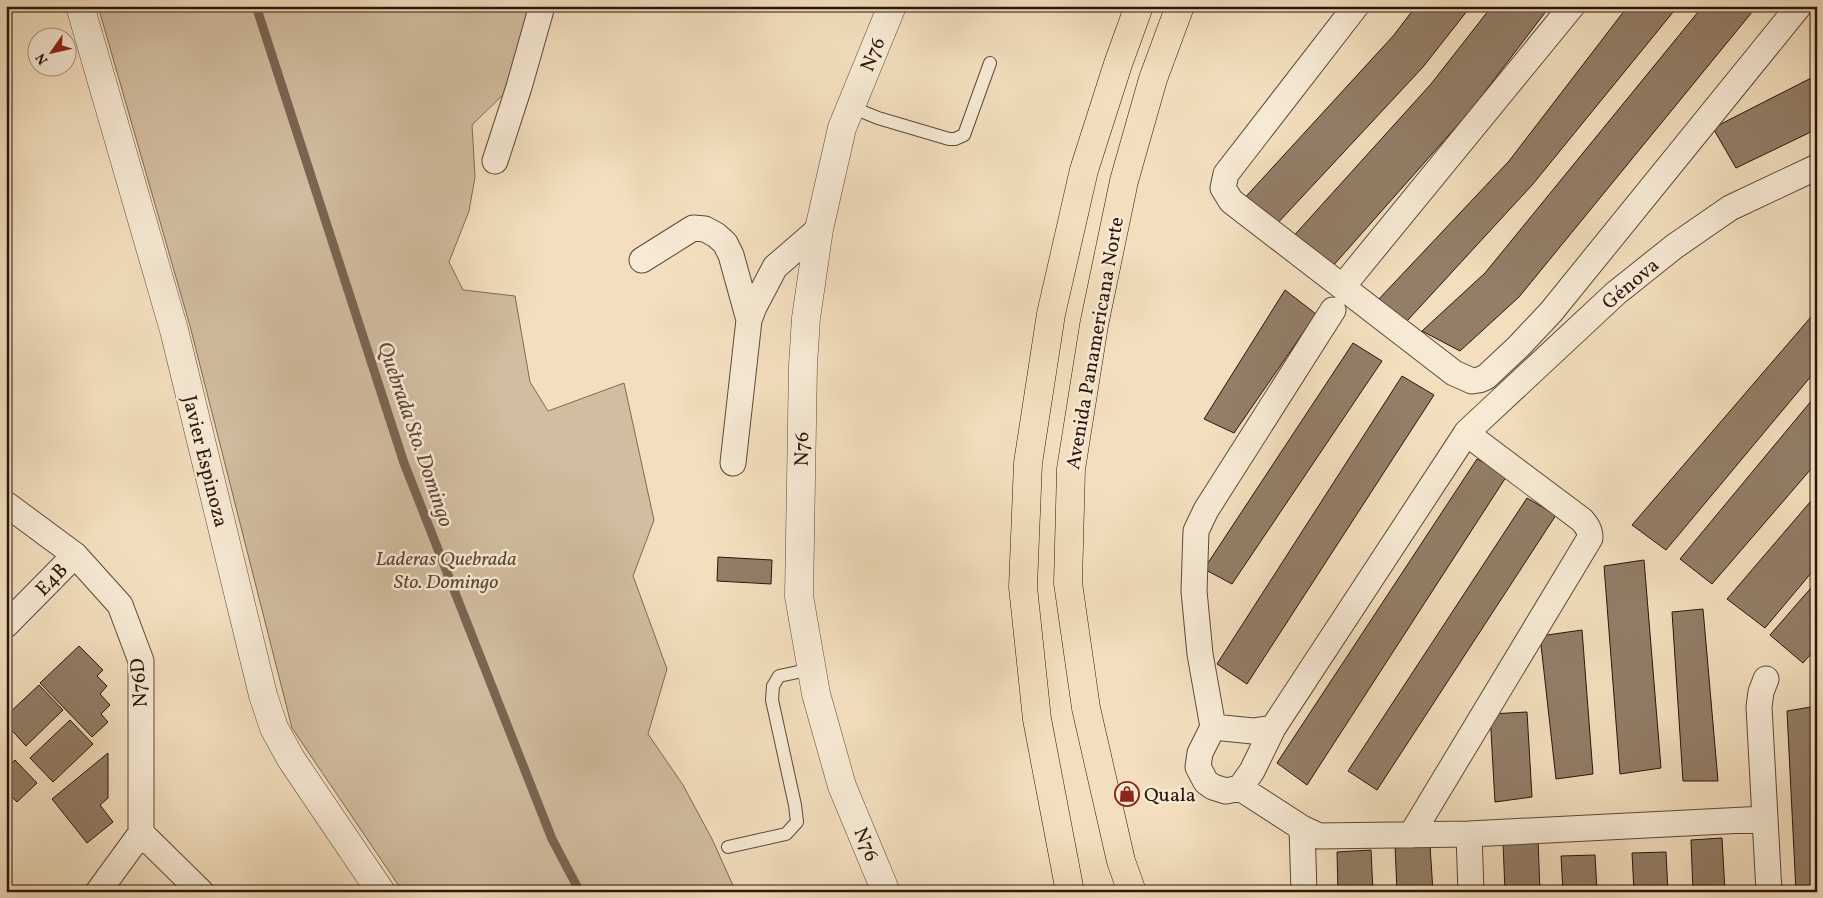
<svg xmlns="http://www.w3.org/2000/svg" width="1823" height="898" font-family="Vollkorn,serif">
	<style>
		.green { fill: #d1bda0; stroke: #7e6956 }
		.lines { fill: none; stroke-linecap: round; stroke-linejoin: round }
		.stream { stroke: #7a6552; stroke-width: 9 }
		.building { fill: #937e68; stroke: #2b150b }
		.service-casing { stroke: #5d4838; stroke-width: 14 }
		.minor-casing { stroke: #5d4838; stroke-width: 27 }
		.tertiary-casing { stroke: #5d4838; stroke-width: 29 }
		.primary-casing { stroke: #2b150b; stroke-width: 29 }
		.service { stroke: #f7ead5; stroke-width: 12 }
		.minor { stroke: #f7ead5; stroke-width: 25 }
		.tertiary { stroke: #f7ead5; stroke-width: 28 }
		.primary { stroke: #f3dfbe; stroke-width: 28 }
		.labels { text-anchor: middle; stroke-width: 5; stroke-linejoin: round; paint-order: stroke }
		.street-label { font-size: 20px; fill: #2b150b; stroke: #f7ead5 }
		.park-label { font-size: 20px; font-style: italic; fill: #5d4738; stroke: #f7ead5 }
		.poi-label { font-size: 20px; fill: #2b150b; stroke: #f7ead5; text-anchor: start }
		.water-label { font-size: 21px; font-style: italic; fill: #604a3a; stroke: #f7ead5 }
	</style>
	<rect width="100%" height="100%" fill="#f3dfbe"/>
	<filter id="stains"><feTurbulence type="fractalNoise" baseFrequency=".004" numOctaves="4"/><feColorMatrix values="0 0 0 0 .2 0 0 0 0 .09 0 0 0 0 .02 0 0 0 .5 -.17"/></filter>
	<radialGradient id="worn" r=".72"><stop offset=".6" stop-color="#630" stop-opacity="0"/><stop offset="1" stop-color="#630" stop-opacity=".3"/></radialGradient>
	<path class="green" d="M98 6H535L511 87 472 125 475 177 469 211 449 262 463 290 515 296 530 382 548 411 624 383 654 520 633 576 667 669 648 734 683 785 712 839 736 892H403L292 728 190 326Z"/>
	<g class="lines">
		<path class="stream" d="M256 6 404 463 552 839 580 892"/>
	</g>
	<path class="building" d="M1416 6H1471L1423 67 1275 226 1241 202 1394 35Z
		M1492 6H1550L1471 110 1332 267 1290 240 1431 84Z
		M1628 6H1678L1533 184 1407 321 1378 300 1509 161Z
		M1703 6H1757L1519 297 1460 351 1422 331 1485 273Z
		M1817 75V129L1736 168 1713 128Z
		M1285 290 1316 314 1234 433 1204 419Z
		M1817 310V369L1666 550 1632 525Z
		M1353 343 1382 361 1232 584 1204 569Z
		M1402 376 1434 395 1247 684 1217 664Z
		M1817 394V462L1712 584 1680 559Z
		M1477 459 1508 474 1307 785 1277 763Z
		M1817 494V566L1765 628 1727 599Z
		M1527 498 1556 515 1377 790 1348 771Z
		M718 557 772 560 771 584 717 581Z
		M1644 560 1661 768 1620 774 1604 566Z
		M1817 581V647L1803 663 1770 635Z
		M1703 609 1718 781H1683L1672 612Z
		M1582 630 1593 774 1556 779 1540 636Z
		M79 646 103 670 97 676 107 686 100 694 110 705 101 714 108 722 92 737 40 683Z
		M39 685 63 710 26 746 6 724V716Z
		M1817 706V892H1796L1787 711Z
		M1527 712 1532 797 1495 802 1490 714Z
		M70 720 93 744 53 782 30 758Z
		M108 753V798L100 805 113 822 87 843 52 799Z
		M15 760 37 783 17 802 6 791V769Z
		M1722 838 1725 892H1693L1691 840Z
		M1538 839 1540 892H1505L1503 842Z
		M1395 845H1430L1433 892H1397Z
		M1371 850 1373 892H1338L1337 852Z
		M1666 852 1668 892H1634L1632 853Z
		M1595 855 1597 892H1563L1561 856Z"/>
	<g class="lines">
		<defs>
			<path id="service" d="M851 107 878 118 949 139H955L964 135 990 63
				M728 847 786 834 797 822 795 805 772 700 773 686 779 676 812 669"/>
			<path id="minor" d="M1356 6 1226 174 1223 188 1231 201 1454 373 1472 381 1479 380 1486 377 1519 346 1551 312 1799 6
				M495 161 519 87 542 6
				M642 260 693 228 705 229 716 235 725 243 731 255 749 320
				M1343 286 1572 6
				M1333 310 1206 510 1196 531 1194 591 1200 654 1213 727 1200 753 1198 767 1206 782 1213 787 1226 791 1240 788 1302 828 1319 836 1469 834 1765 819
				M733 463 749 320 754 307 775 267 819 229
				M6 504 75 555 120 605 141 661V833L201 892
				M6 625 75 555
				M1766 679 1761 692 1759 707 1769 892
				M1213 727 1253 731 1273 728
				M1240 788 1252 771 1273 728 1467 432 1616 293 1675 246 1730 208 1817 167
				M1302 828 1304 892
				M1469 834 1471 892
				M1411 835 1590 538C1590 530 1587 526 1582 520L1466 433
				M98 892 141 833"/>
			<path id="tertiary" d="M80 6 174 330 263 695 274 728 291 759 381 892
				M886 892 842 786 816 694 799 596 803 365 806 318 819 229 842 128 892 6"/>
			<path id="primary" d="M1070 892 1037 719 1023 587 1028 463 1051 314 1084 170 1118 64 1139 6
				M1132 892 1121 861 1086 708 1068 583 1071 469 1094 325 1124 181 1153 79 1180 6"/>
		</defs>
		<use href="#service" class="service-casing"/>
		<use href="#minor" class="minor-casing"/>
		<use href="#tertiary" class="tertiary-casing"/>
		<use href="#primary" class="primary-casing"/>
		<use href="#service" class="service"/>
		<use href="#minor" class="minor"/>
		<use href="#tertiary" class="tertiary"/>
		<use href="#primary" class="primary"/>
	</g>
	<defs>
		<symbol id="shop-ring" viewBox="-11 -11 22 22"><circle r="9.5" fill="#f7ead5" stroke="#8f2418" stroke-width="1.5"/><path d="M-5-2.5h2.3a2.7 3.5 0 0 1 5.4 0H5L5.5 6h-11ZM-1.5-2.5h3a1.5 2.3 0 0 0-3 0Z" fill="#8f2418"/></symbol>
	</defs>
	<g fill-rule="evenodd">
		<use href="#shop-ring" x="1113" y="780" width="28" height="28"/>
	</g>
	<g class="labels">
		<g class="street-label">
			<text transform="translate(872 54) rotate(-68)" y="7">N76</text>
			<text transform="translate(1630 283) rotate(-40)" y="7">Génova</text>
			<text transform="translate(1094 343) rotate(-80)" y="7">Avenida Panamericana Norte</text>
			<text transform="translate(801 449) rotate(-89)" y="7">N76</text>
			<text transform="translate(206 461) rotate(76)" y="7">Javier Espinoza</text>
			<text transform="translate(51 579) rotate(-46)" y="7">E4B</text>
			<text transform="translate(138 683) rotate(-94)" y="7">N76D</text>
			<text transform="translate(867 844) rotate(67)" y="7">N76</text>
		</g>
		<g class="park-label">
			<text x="446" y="565">Laderas Quebrada<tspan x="446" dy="23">Sto. Domingo</tspan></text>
		</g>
		<g class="poi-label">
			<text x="1144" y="801">Quala</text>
		</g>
		<g class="water-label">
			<text transform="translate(416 434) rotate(71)" y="7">Quebrada Sto. Domingo</text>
		</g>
	</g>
	<rect width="1823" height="898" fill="none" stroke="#f3dfbe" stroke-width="25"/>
	<rect x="8" y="8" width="1808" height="883" fill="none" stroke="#2b150b" stroke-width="2.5"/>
	<rect x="12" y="12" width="1798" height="873" fill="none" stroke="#2b150b"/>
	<g transform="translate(52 52) rotate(236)"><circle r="24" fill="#f7ead5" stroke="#a59584"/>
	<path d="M0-4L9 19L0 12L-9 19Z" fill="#8f2418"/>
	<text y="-8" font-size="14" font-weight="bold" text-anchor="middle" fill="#2b150b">N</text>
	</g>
	<rect width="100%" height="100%" filter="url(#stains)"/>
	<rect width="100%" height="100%" fill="url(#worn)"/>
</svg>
